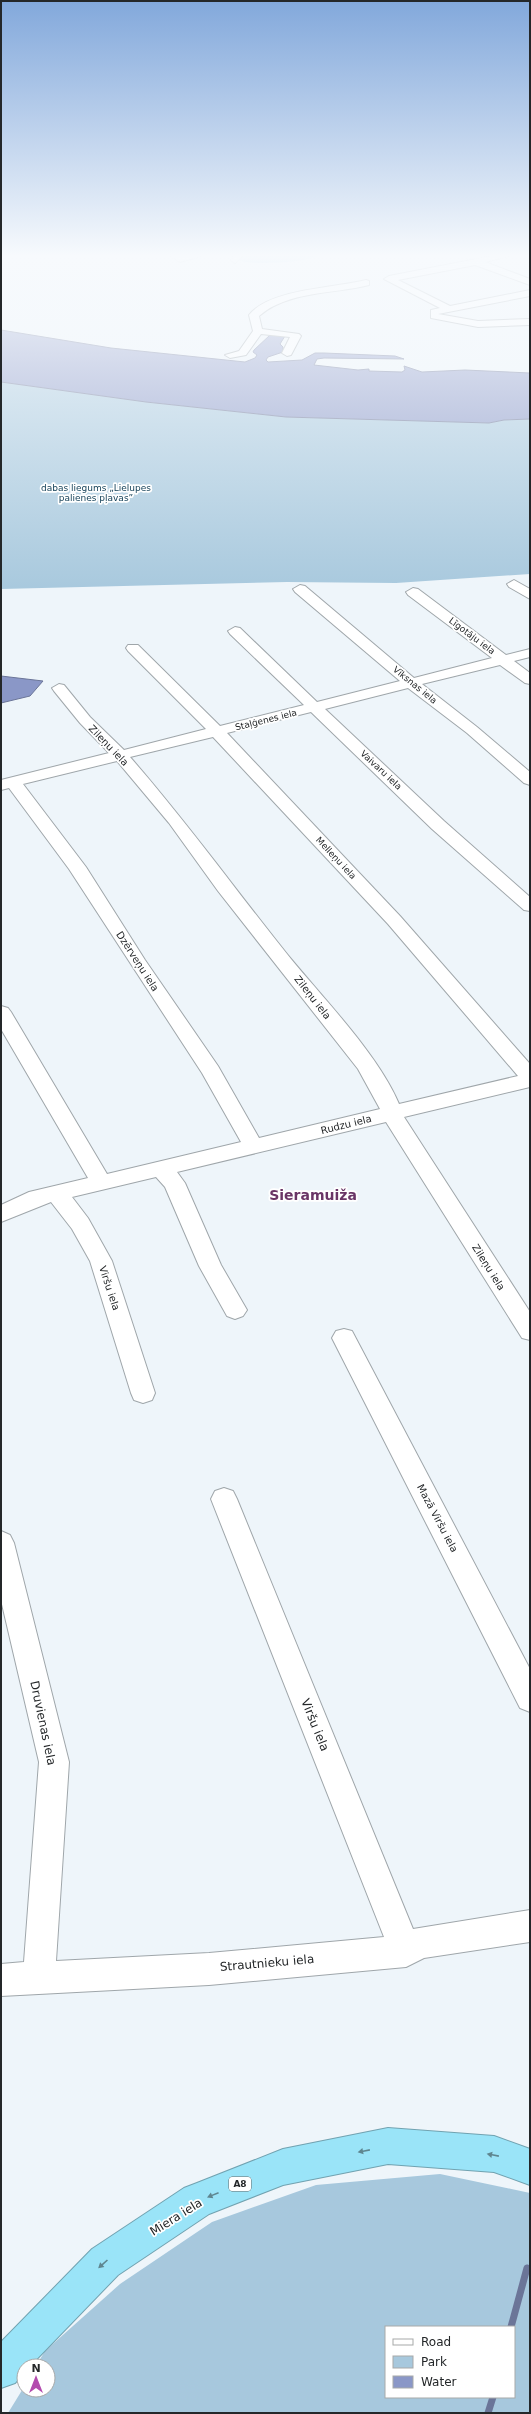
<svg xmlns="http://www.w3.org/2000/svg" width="531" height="2414" font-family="'DejaVu Sans',sans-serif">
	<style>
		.green { fill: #a7c8dd; fill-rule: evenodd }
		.forest { fill: #90c6e7 }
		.water { fill: #8a97c7; stroke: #6b7598 }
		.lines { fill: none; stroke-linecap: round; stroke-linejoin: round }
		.stream { stroke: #6b7598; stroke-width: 7 }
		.minor-casing { stroke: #9fa6aa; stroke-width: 2 }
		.highway-casing { stroke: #71a2b0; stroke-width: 2 }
		.minor { fill: #fff; fill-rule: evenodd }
		.highway { fill: #9ae4f8; fill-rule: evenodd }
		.oneway { fill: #5f8690 }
		.labels { text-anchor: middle; stroke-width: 3.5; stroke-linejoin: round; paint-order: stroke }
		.far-park-label { font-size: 9px; fill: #164259; stroke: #fff }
		.far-street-label { font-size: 9px; fill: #242729; stroke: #fff }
		.shield { fill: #fff; stroke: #666869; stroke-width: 1 }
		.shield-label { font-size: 9px; font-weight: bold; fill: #242729 }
		.street-label { font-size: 10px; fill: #242729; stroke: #fff }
		.near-street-label { font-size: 12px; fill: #242729; stroke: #fff }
		.district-label { font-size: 14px; font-weight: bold; fill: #693566; stroke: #fff }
	</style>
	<rect width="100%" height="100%" fill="#eef5fa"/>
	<path class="green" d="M1 382 146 402 286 417 489 423 504 420 530 419V574L396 583 287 582 1 589Z
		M440 2174 530 2193V2413H8L24 2387V2390H48V2366H36L45 2351 120 2284 212 2222 316 2185ZM386 2327H514V2397H386Z"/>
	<path class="forest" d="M242 256H317C309 262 248 266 239 260Z"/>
	<path class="water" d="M1 330 111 348 245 362 255 358 257 355 253 352 254 350 270 335 285 336 280 344 283 347V352L268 357 266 360 268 362 302 360 315 353H324L395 356 404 359 324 358 317 359 314 365 358 370 369 369V371L402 372 405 370 404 366 422 372 465 370 530 373V419L504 420 489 423 286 417 146 402 1 382Z
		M1 676 43 681 30 696 1 703Z"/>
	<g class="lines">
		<path class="stream" d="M511 2327 527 2268
			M488 2413 493 2397"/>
		<defs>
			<path id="minor" d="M171 256H201L180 262Z
				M234 256H242L235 263 231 260Z
				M492 256H509L485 262 530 279V285L475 265 398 280 450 306 530 290V296L438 314 478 321 530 319V325L478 327 431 318V310L440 308 384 279 389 276Z
				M366 280 369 281V285C334 294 287 291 259 316L262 329 299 334 301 336 291 355 287 356 282 353 290 337 261 334 246 355 230 358 225 355 239 351 253 331 249 315C269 289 335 288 366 280Z
				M514 580 530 589V599L509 587 507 584Z
				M300 585 305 586 414 678 492 658 408 595 406 592 413 588 418 589 506 655 530 649V657L514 661 530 673V684L525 683 500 665 422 684 477 727 530 772V785L524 783 467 733 408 688 325 709 444 821 530 897V911L524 910 432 829 311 712 227 733 400 916 530 1064V1087L404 1117 530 1312V1340L522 1338 386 1122 177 1172 185 1183 221 1265 247 1310 243 1316 235 1319 227 1316 199 1266 165 1187 156 1177 72 1197 88 1218 112 1261 155 1393 152 1400 143 1403 134 1400 131 1393 90 1261 72 1229 51 1202 1 1222V1205L29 1192 88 1178 1 1029V1006L8 1008 11 1012 107 1174 241 1142 202 1073 69 869 9 788 1 790V780L109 753 80 723 54 691 52 688 59 684 64 685 90 717 124 750 206 729 128 651 126 648 128 645H138L220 726 304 705 230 634 228 631 235 627 240 628 317 702 400 681 295 592 293 589ZM213 737 388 924 518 1076 399 1104C379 1056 325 1000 291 959 237 892 187 822 130 757ZM117 761 169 823 218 891 358 1069 380 1109 259 1138 218 1066 145 960 86 867 23 784Z
				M344 1329 352 1331 530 1669V1712L520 1708 332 1338 336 1331Z
				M224 1488 233 1491 237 1499 413 1929 530 1910V1942L424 1958 406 1967 209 1985 1 1996V1964L24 1962 39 1762 1 1600V1531L10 1535 14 1543 69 1762 56 1961 209 1953 384 1937 211 1499 215 1491Z"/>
			<path id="highway" d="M388 2128 494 2136 530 2149V2185L494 2172 388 2164 283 2185 209 2214 118 2275 30 2366H24V2373L15 2383 1 2388V2342L92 2249 184 2188 197 2183 283 2149Z"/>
		</defs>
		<use href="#minor" class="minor-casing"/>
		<use href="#highway" class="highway-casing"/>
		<use href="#minor" class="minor"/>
		<use href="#highway" class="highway"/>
	</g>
	<defs><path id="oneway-solid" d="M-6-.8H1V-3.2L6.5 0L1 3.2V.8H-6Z"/></defs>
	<g class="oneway">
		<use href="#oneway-solid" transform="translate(364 2151) rotate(169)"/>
		<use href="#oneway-solid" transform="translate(493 2155) rotate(-169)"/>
		<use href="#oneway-solid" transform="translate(213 2195) rotate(158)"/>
		<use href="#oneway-solid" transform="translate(103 2264) rotate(138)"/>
	</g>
	<linearGradient id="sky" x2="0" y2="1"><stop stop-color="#82a8db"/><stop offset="0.43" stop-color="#f7fafd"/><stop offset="1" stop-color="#f7fafd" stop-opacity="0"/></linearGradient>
	<rect width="531" height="594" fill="url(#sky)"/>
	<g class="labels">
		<g class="far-park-label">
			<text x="96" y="491">dabas liegums „Lielupes<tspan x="96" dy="10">palienes pļavas”</tspan></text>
		</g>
		<g class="far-street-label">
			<text transform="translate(472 636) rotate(37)" y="3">Līgotāju iela</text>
			<text transform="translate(415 685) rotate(39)" y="3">Vīksnas iela</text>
			<text transform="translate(266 720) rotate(-14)" y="3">Staļģenes iela</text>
			<text transform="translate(381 770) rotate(43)" y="3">Vaivaru iela</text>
			<text transform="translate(336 858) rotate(47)" y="3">Melleņu iela</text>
		</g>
		<rect class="shield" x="229" y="2177" width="22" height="14" rx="3"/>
		<g class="shield-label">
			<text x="240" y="2187">A8</text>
		</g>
		<g class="street-label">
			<text transform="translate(109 745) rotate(46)" y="4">Zileņu iela</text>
			<text transform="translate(138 961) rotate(57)" y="4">Dzērveņu iela</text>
			<text transform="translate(313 997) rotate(52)" y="4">Zileņu iela</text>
			<text transform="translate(346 1124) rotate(-14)" y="4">Rudzu iela</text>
			<text transform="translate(489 1267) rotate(58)" y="4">Zileņu iela</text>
			<text transform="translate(110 1288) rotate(72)" y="4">Viršu iela</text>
			<text transform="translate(438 1518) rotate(62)" y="4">Mazā Viršu iela</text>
		</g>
		<g class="near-street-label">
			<text transform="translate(43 1723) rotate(78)" y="4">Druvienas iela</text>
			<text transform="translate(315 1725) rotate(68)" y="4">Viršu iela</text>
			<text transform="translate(267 1963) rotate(-5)" y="4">Strautnieku iela</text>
			<text transform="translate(176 2217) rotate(-32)" y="4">Miera iela</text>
		</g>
		<g class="district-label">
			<text x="313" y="1200">Sieramuiža</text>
		</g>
	</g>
	<rect width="531" height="2414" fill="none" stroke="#242729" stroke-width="4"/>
	<rect x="385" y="2326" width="130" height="72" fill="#ffffff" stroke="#a7a9a9"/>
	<rect x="393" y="2339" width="20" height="6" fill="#ffffff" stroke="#a7a9a9"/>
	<text x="421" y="2346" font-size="12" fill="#242729">Road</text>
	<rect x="393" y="2356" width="20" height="12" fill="#a7c8dd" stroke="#a7a9a9"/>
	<text x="421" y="2366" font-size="12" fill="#242729">Park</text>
	<rect x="393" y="2376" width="20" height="12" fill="#8a97c7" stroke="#a7a9a9"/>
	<text x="421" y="2386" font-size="12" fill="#242729">Water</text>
	<g transform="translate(36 2378)"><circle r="19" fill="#ffffff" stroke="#a7a9a9"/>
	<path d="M0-3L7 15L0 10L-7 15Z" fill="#b34bae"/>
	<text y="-6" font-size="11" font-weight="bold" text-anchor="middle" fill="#242729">N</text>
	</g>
</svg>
